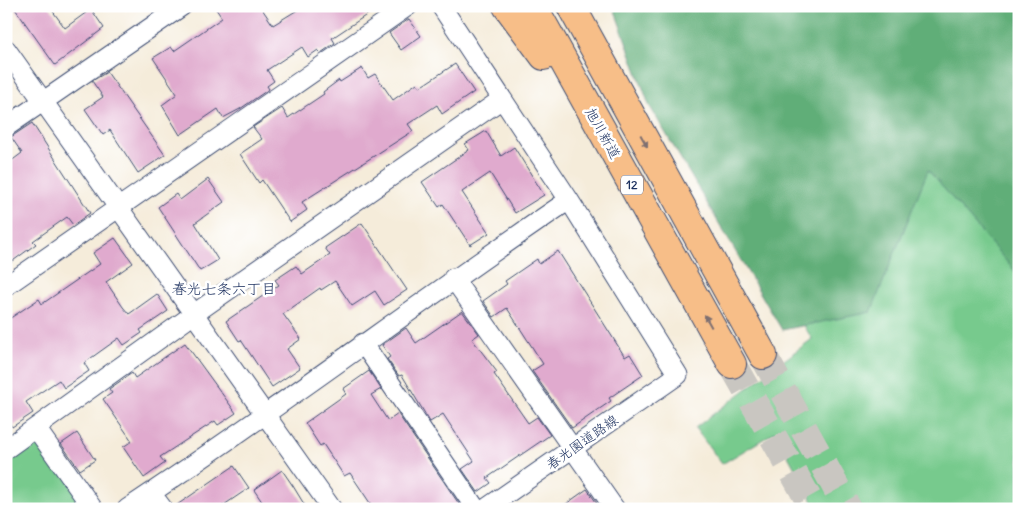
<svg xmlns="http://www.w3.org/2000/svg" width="1025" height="515" font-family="Delius,'Klee One',sans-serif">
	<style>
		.green { fill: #77ca8d; stroke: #497c76 }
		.forest { fill: #61ae78; stroke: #3e6e6b }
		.building { fill: #e0aace }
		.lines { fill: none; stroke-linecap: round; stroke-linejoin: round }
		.trunk-tunnel { stroke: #c9c6c1; stroke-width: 28; stroke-dasharray: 28 14; stroke-linecap: butt }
		.minor-casing { stroke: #3c4b71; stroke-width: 21 }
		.trunk-casing { stroke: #3c4b71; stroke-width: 30 }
		.minor { stroke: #fff; stroke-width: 19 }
		.trunk { stroke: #f7be88; stroke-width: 28 }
		.oneway { fill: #7e6f71 }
		.labels { text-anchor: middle; stroke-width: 5; stroke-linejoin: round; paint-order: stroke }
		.shield { fill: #fff; stroke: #5f6d8e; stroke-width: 1 }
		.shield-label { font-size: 12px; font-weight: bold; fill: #1b2f5e }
		.street-label { font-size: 14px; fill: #1b2f5e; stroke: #fff }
		.neighbourhood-label { font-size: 15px; fill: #1b2f5e; stroke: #fff }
	</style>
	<rect width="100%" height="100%" fill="#fff"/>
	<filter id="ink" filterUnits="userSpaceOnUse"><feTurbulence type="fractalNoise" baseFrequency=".02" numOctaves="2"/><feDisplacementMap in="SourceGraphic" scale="10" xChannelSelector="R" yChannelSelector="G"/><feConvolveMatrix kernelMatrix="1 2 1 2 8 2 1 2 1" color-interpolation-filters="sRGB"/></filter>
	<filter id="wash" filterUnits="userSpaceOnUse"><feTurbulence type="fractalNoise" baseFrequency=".0096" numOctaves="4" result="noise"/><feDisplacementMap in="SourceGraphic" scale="20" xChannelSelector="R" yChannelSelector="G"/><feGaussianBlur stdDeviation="1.12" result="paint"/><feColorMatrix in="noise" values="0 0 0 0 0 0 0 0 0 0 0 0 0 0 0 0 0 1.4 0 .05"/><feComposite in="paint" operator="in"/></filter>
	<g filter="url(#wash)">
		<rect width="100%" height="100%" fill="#f5ecda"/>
		<path class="green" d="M1019 6V509H817L775 432 722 464 695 428 812 339 659 78Z
			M36 428 93 509H6V449Z"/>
		<path class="forest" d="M613 6H1019V276L928 170 871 312 782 330 649 105Z"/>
		<g id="blocks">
			<path class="building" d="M13 6H49L65 28 91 9 104 28 55 65Z
				M214 6H260L273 25 304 6H380L332 38 335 43 321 53 318 50 308 57 302 47 267 70 274 81 267 86 269 89 240 109 223 118 218 109 180 135 162 105 177 94 153 58 171 47 174 51 222 18Z
				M409 19 421 36 401 50 389 33Z
				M455 64 474 92 442 114 437 105 408 124 413 131 302 202 307 210 290 222 262 180 259 183 240 154 262 139 253 127 282 108 288 118 324 94 323 92 339 80 340 82 362 68 368 78 375 74 393 100 417 83 420 87Z
				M107 72 165 155 138 173 110 130 103 135 85 109 103 97 92 81Z
				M32 123 90 213 73 225 67 217 33 241 36 244 6 266V165L22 153 11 137Z
				M486 131 501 156 514 147 544 195 515 213 490 173 462 192 489 233 470 245 443 204 439 207 422 182 469 150 465 144Z
				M208 179 224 202 195 223 218 260 200 271 158 207 176 194 180 200Z
				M362 223 407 290 384 305 375 291 352 306 335 281 321 290 320 288 283 314 301 339 287 349 300 368 272 387 241 340 239 341 226 321 279 285 275 280 296 266 302 274 330 255 325 248Z
				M115 238 133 263 106 282 123 307 129 314 157 294 168 311 140 330 142 333 124 345 119 338 84 363 89 371 64 388 59 380 26 402 33 413 12 427 6 418V321L39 299 42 304 100 264 93 253Z
				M558 251 625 357 630 354 643 375 609 398 611 401 572 428 532 371 543 364 507 308 494 317 483 301 507 284 505 281 537 259 539 264Z
				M462 311 479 334 472 339 497 372 494 374 528 423 537 417 550 435 487 478 491 483 478 492 462 469 474 461 443 414 430 422 402 375 399 376 387 359 390 357 382 345 406 328 416 343Z
				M185 343 236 413 218 425 215 421 160 457 165 463 144 478 123 447 132 441 103 399 112 393 109 389 132 373 135 378Z
				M369 371 381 389 371 395 388 421 398 414 459 504 453 509H374L350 473 344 476 323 444 320 446 305 423 346 394 343 389Z
				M77 433 95 460 80 470 61 444Z
				M234 466 249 488 218 509H174V507Z
				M282 470 293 486 307 509H267L254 490Z
				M587 489 601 509H559Z"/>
		</g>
	</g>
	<g filter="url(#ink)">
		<use href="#blocks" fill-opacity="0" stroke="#3c4b71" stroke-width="1"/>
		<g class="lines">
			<path class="trunk-tunnel" d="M763 355 848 509
				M732 364 814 509"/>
			<defs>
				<path id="minor" d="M441 6 569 200 678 375 485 509
					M6 49 332 509
					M6 127 182 6
					M453 278 615 509
					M6 286 408 6
					M363 343 476 509
					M36 428 93 509
					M6 449 194 314 502 99
					M151 493 163 509
					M127 509C277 410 420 301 569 200"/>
				<path id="trunk" d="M507 6 544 56
					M533 6 732 364
					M571 6 763 355"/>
			</defs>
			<use href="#minor" class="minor-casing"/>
			<use href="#trunk" class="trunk-casing"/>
			<use href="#minor" class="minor"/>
			<use href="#trunk" class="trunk"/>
		</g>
		<defs><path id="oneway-solid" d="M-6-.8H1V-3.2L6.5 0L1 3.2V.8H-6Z" transform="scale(1.25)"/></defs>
		<g class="oneway">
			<use href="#oneway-solid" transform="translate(644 141) rotate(61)"/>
			<use href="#oneway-solid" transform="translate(708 321) rotate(-119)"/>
		</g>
	</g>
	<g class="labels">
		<rect class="shield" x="621" y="175.5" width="22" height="19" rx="4"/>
		<g class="shield-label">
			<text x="632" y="189">12</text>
		</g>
		<g class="street-label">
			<text transform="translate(603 133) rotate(61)" y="5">旭川新道</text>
			<text transform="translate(582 442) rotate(-35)" y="5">春光園道路線</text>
		</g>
		<g class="neighbourhood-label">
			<text x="224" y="294">春光七条六丁目</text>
		</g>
	</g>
	<rect width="1025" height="515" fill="none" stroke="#fff" stroke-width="25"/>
</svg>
